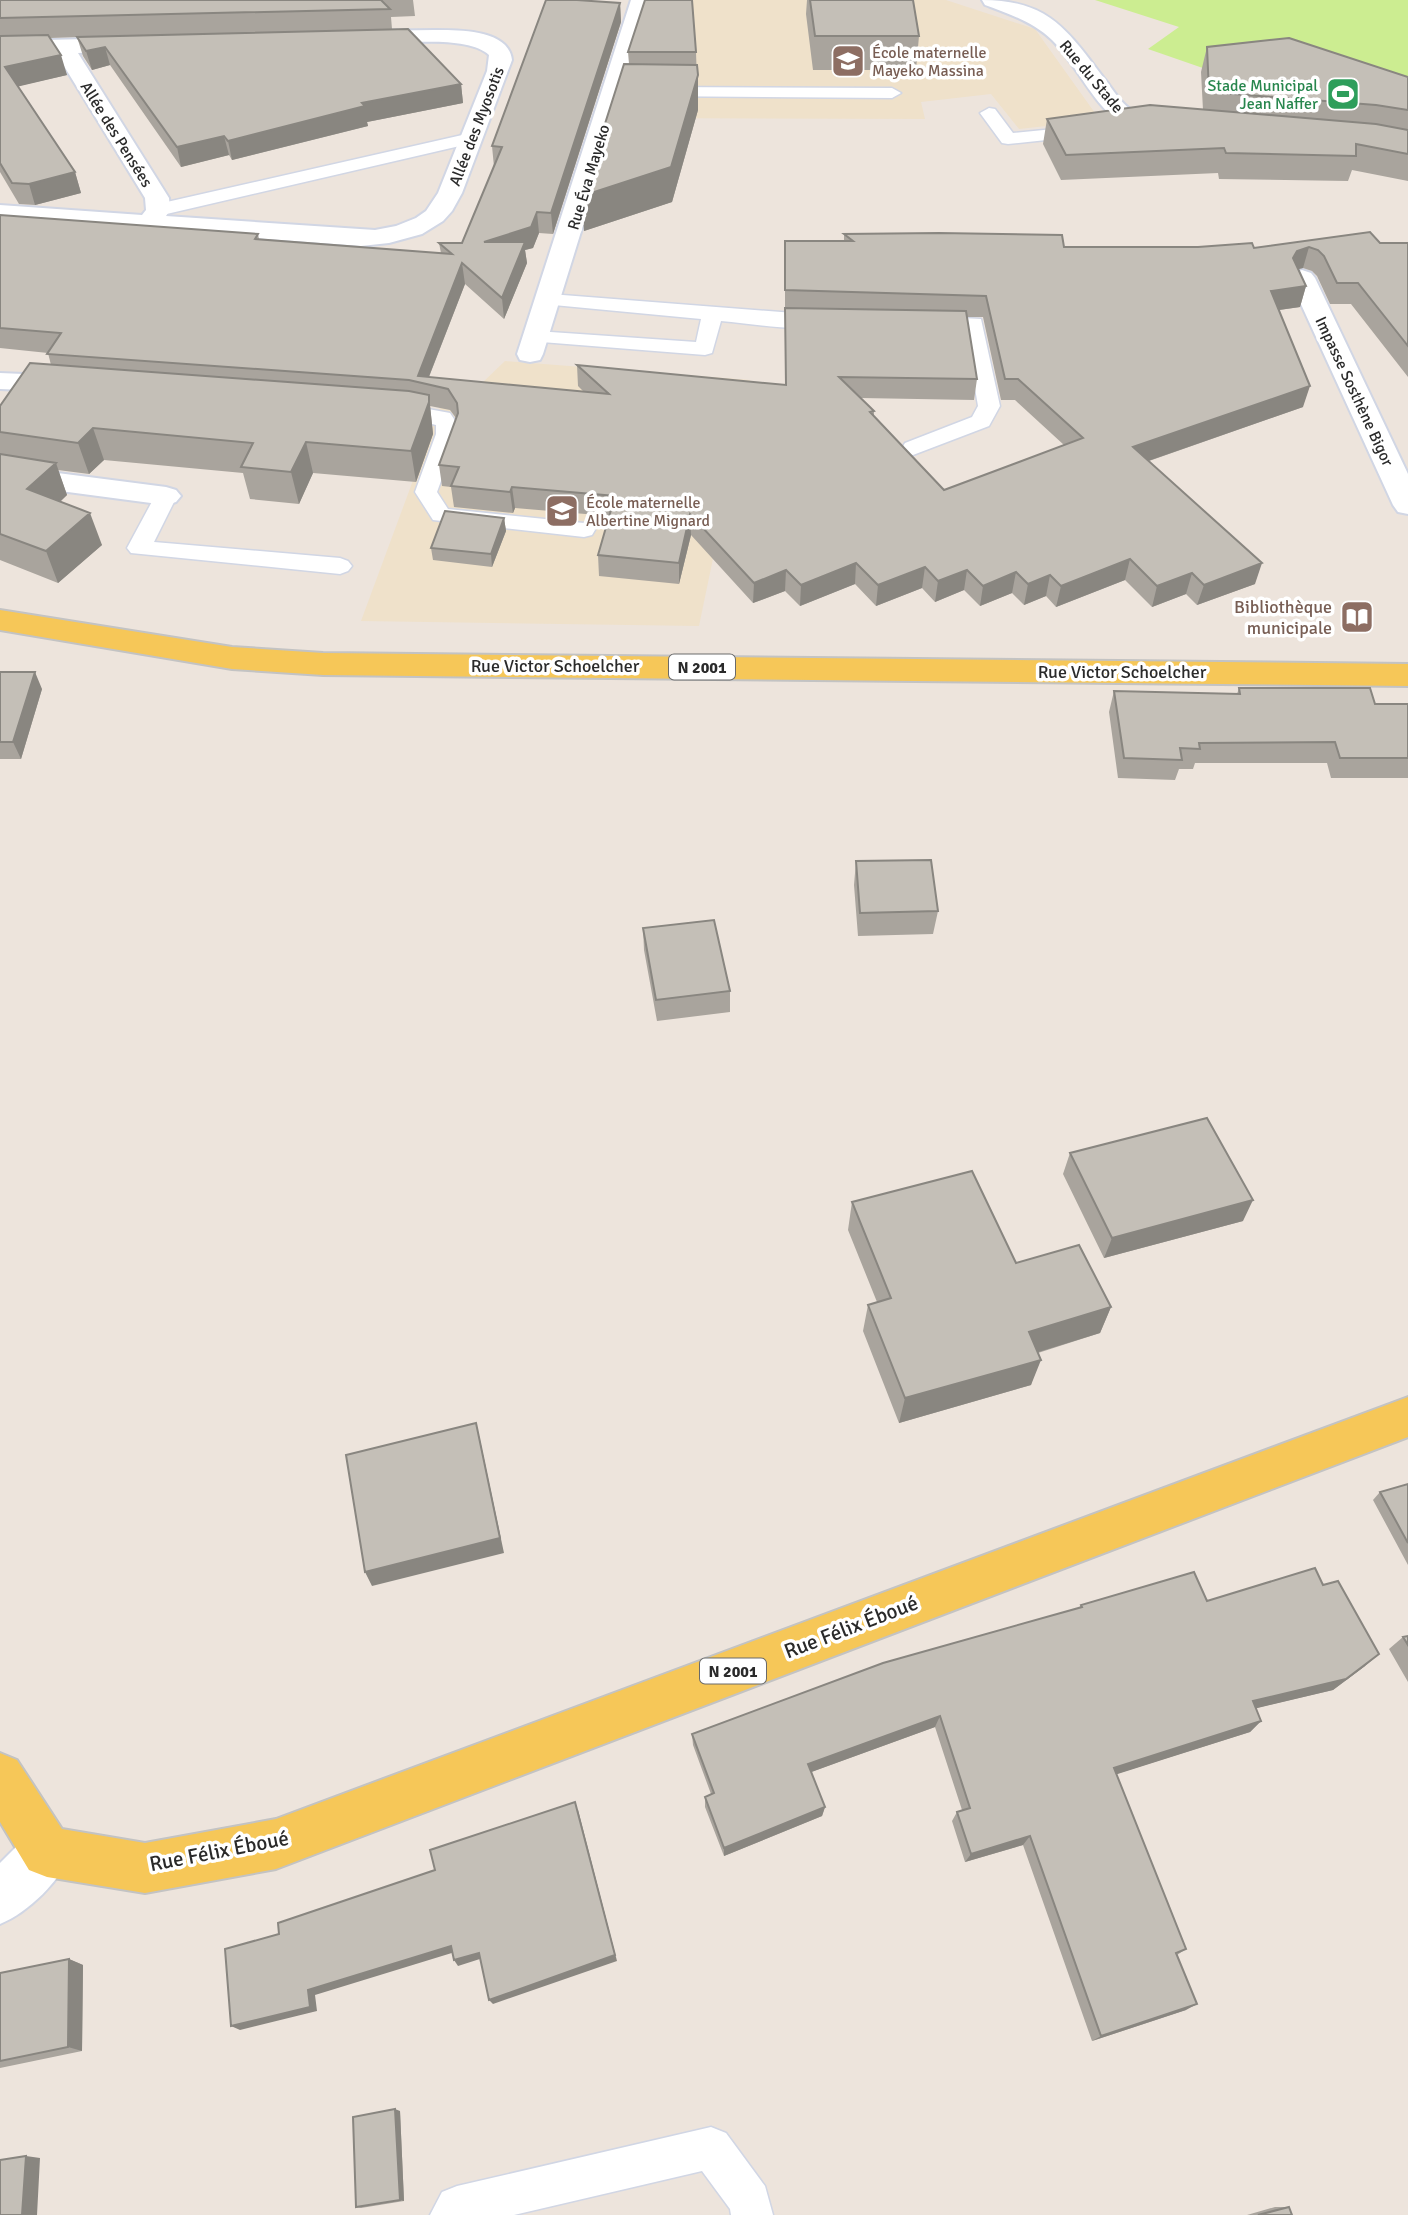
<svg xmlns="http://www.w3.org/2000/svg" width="1408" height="2215" font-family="Signika,sans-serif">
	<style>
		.education { fill: #efe1ca }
		.pitch { fill: #cced91 }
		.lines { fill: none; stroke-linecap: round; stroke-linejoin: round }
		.service-casing { stroke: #d1d6e4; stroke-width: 3 }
		.minor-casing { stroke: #d1d6e4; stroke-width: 4 }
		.primary-casing { stroke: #c3c3c3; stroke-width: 4 }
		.service { fill: #fff; fill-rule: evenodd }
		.minor { fill: #fff; fill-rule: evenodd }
		.primary { fill: #f6c758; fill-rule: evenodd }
		.wall { fill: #a9a49d; fill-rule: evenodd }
		.shaded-wall { fill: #898680 }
		.building { fill: #c4bfb7; stroke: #898680; stroke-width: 2 }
		.labels { text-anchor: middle; stroke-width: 7; stroke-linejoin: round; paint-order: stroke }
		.far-education-label { font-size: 16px; fill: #785e54; stroke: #fff; text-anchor: start }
		.far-street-label { font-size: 16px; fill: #2a2a2a; stroke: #fff }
		.far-leisure-label { font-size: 16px; fill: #27864d; stroke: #fff; text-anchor: end }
		.shield { fill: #fff; stroke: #6a6a6a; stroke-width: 2 }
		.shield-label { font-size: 16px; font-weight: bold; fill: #2a2a2a }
		.education-label { font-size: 18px; fill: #785e54; stroke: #fff; text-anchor: end }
		.street-label { font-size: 18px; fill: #2a2a2a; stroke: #fff }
		.near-street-label { font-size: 21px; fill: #2a2a2a; stroke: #fff }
	</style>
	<rect width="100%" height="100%" fill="#ede4dc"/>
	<path class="education" d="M663 0H946L1035 29 1100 120 1019 129 991 94 921 102 925 119 619 118Z
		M505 361 750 380 699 626 361 621 442 402 481 384Z"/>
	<path class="pitch" d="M1095 0H1408V139L1148 49 1179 27Z"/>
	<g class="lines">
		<defs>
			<path id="service" d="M656 87 892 88 901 93 892 98 650 96 647 92Z
				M989 108 995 109 1013 133 1084 126 1093 131 1084 136 1008 144 1002 143 980 113Z
				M471 133 477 134 480 138 477 142 158 216 148 210 158 204Z
				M550 294 833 316 836 320 833 324C799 333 756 324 721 321L712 353 705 355 529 341 526 337 529 333 536 331 696 342 701 319 543 304 540 300 543 296Z
				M928 316 981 319 1000 406 989 426 913 455 905 453 902 448 905 443 972 417 978 406 965 329 921 326 918 322 921 318Z
				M412 406 450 413 458 425V434L437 492 448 509 584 523 592 525 595 530 592 535 584 537 433 520 415 492 436 434V425L404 417 401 412 404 407Z
				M166 489 174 491 177 496 154 542 340 558 348 561 352 566 348 571 340 574 131 553 127 548 155 496 158 491Z
				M711 2127 726 2133 765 2186 773 2215H731L730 2209 702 2171 514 2215H430L442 2192 457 2186Z"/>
			<path id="minor" d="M631 0H653L543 354 540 360 530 362 520 360 517 354Z
				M982 0C1051 0 1068 32 1107 82 1115 93 1123 106 1136 113 1146 118 1162 116 1173 119L1177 124 1173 129C1105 146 1090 78 1052 40 1033 22 1009 14 985 5Z
				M434 30C457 30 509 29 512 60L462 193 452 211 443 221 422 234 389 243 361 246 0 219V205L142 215 146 210 145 198 56 53 0 55V41L131 38 139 40 142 45 139 50 78 53 169 198 170 210 166 216 375 230 396 226 416 218 426 211 438 193 487 71 489 55C467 34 394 44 363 45L355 43 352 38 355 33 363 31Z
				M1302 270 1311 273 1315 278 1408 474V514L1398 512 1393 505 1289 278 1293 273Z
				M0 373 71 376 81 378 85 384 81 390 71 392 0 389Z
				M0 462 19 468 166 487 176 490 181 496 176 502 166 505 15 485 0 481Z
				M47 1827 65 1834 72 1852C60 1881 29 1912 0 1924V1863L29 1834Z"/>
			<path id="primary" d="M0 610 232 647 323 653 1408 664V686L323 675 232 669 0 630Z
				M1408 1397V1437L276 1869 145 1893 47 1877 29 1870 0 1822V1753L17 1760 62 1829 145 1843 276 1819Z"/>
		</defs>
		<use href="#service" class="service-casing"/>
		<use href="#minor" class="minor-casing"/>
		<use href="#primary" class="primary-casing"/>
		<use href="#service" class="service"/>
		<use href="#minor" class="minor"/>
		<use href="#primary" class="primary"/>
	</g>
	<path class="wall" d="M0 0H413L415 16 391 17 392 29 461 84 463 103 367 122 368 126 232 160 229 155 181 167 110 65 92 70 83 56 77 37 50 38 67 75 18 86 75 172 81 193 35 205 19 204 0 172Z
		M807 0H913L919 36 916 70H813L806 14Z
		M620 3 621 22 553 234 539 233 533 248 525 250 527 263 504 319 465 284 429 377 584 392 578 386 577 365 785 385V241H844V234L1064 247 1254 248 1408 243V377L1351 304H1330L1317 276 1312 271 1303 268 1298 269 1306 286 1300 307 1279 310 1303 407 1149 461 1255 584 1197 605 1186 594 1152 607 1125 580 1056 607 1046 596 1024 605 1012 593 980 606 964 590 935 602 922 588 876 606 855 584 800 606 785 591 753 603 691 535 679 584 599 576 598 555 609 516 515 508 513 513 454 507 451 487 442 486 439 465 456 418 450 410 430 406 433 434 416 482 313 473 299 504 250 499 243 473 104 460 89 474 58 470 67 495 60 502 102 545 58 583 0 560V406L51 365 48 353 0 348V215L258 234 259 239 441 253 439 243H462L494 167 492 146ZM967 317H983L1001 400H1015L1064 445 944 490 874 416V411L861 398 974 400 977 379Z
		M1207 47 1408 77V181L1352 170 1348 181 1219 179 1218 173 1061 180 1043 144 1047 119 1203 110 1201 72Z
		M628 52H696L698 110 672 202 584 231 582 196 629 64Z
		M504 518 506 531 492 567 433 560 431 548Z
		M0 672 42 689 21 759H0Z
		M1239 688 1375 704H1408V778H1331L1327 763H1195L1193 769H1179L1175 780 1118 778 1109 712 1114 691 1237 694Z
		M856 861 938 911 933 934 858 936 854 885Z
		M643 928 730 991V1012L657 1021 644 950Z
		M1070 1153 1243 1221 1104 1258 1063 1174Z
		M852 1202 1016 1263 1111 1307 1100 1333 1038 1353 1031 1385 899 1423 863 1331 868 1305 877 1302 848 1230Z
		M1408 1484V1565L1373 1500 1380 1492Z
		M1323 1585 1365 1666 1333 1690 1256 1708 1261 1721 1250 1732 1116 1774 1186 1949 1177 1955 1186 2010 1092 2041 1023 1845 965 1862 952 1821 957 1812 962 1810 935 1727 811 1772 825 1807 822 1816 724 1856 705 1807V1797L711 1794 693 1745 692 1734 1079 1608 1081 1605 1207 1601Z
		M1408 1636V1682L1389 1649 1403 1637Z
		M69 1959 83 1965 82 2051 0 2068V1973Z
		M400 2111 404 2201 361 2208 356 2207Z
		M1275 2207H1289L1292 2215H1247Z"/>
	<path class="shaded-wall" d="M620 3 621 22 553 234 551 213Z
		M105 47 110 65 92 70 86 51Z
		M61 55 67 75 12 88 5 67Z
		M698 75V110L672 202 584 231 582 196Z
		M461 84 463 103 367 122 368 126 232 160 228 141 362 103Z
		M224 136 229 155 181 167 177 147Z
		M75 172 81 193 35 205 29 184Z
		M537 212 539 233 533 248 525 250 527 263 504 319 502 298 484 242Z
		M1309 247 1303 268 1291 271 1293 258 1297 251Z
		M462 263 465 284 426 384 418 376Z
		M1306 286 1300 307 1265 312 1271 291Z
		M1310 386 1303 407 1128 468 1133 447Z
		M429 395 433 434 416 482 411 451Z
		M93 428 104 460 89 474 78 443Z
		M306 442 313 473 299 504 291 472Z
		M56 463 67 495 39 521 27 489Z
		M512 487 515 508 513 513 510 492Z
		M90 513 102 545 58 583 46 551Z
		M690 514 691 535 679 584V563Z
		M504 518 506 531 492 567 491 554Z
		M1130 559 1125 580 1056 607 1061 586Z
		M856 563 855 584 800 606 801 585Z
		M1262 563 1255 584 1197 605 1204 585Z
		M925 567 922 588 876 606 878 585Z
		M786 570 785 591 753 603 754 583Z
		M967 570 964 590 935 602 938 581Z
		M1016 572 1012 593 980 606 983 586Z
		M1192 573 1186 594 1152 607 1157 586Z
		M1050 575 1046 596 1024 605 1028 584Z
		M35 672 42 689 21 759 13 742Z
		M1253 1200 1243 1221 1104 1258 1112 1238Z
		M1111 1307 1100 1333 1019 1358 1029 1332Z
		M1041 1360 1031 1385 899 1423 905 1398Z
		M476 1423 480 1440 504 1553 372 1586 365 1572Z
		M1379 1654 1365 1666 1333 1690 1241 1712 1253 1701Z
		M940 1716 935 1727 806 1774 808 1764Z
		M1261 1721 1250 1732 1105 1778 1114 1768Z
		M825 1807 822 1816 724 1856V1848Z
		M578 1810 617 1961 493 2004 489 2000Z
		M1030 1836 1023 1845 965 1862 971 1854Z
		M451 1946 455 1952 315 1995 317 2011 240 2030 231 2026 308 1990Z
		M479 1953 483 1958 458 1966 454 1960Z
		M69 1959 83 1965 82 2051 68 2047Z
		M1197 2004 1186 2010 1092 2041 1101 2036Z
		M395 2109 400 2111 404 2201 400 2200Z
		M26 2156 40 2158 37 2215H22Z"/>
	<path class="building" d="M0 0H381L390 9 0 18Z
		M546 0H577L620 3 551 213 537 212 531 227 484 242H525L502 298 462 263 418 376 609 394 577 365 786 385 785 308 966 311 977 379 839 377 874 411 870 412 944 490 1083 438 1018 379H1005L986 296 785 290V241H853L844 234 939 233 1062 235 1064 247H1198L1252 243 1254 248 1370 232 1380 243H1408V346L1358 283H1337L1324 256 1318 250 1309 247 1297 251 1293 258 1306 286 1271 291 1310 386 1133 447 1262 563 1204 585 1192 573 1157 586 1130 559 1061 586 1050 575 1028 584 1016 572 983 586 967 570 938 581 925 567 878 585 856 563 801 585 786 570 754 583 690 514 679 563 598 555 615 496 512 487 510 492 451 486 459 467 439 465 458 413 457 403 448 389 409 380 47 354 61 333 0 328V215L258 234 255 239 452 254 439 243H462L502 147 492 146Z
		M645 0H692L696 52H628Z
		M810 0H913L919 36H815Z
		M408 29 461 84 362 103 365 106 228 141 224 136 177 147 105 47 86 51 77 37Z
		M48 35 61 55 5 67 75 172 29 184 12 183 0 163V36Z
		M1289 38 1408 77V110L1376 105 1209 92 1207 47Z
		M624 64 697 65 698 75 671 167 582 196Z
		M1150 105 1376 124 1408 130V154L1356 144V156L1226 153 1224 148 1066 155 1047 119Z
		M30 363 409 391 429 395V402L411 451 306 442 291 472 241 467 253 443 93 428 78 443 0 432V406Z
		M0 454 56 463 27 489 90 513 46 551 0 534Z
		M445 511 504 518 491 554 431 548Z
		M0 672H35L13 742H0Z
		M1239 688H1370L1375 704H1408V758H1340L1335 742 1199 743 1200 749 1180 748 1182 760 1124 758 1114 691 1240 694Z
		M931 860 938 911 860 913 856 861Z
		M714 920 730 991 656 1000 643 928Z
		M1207 1118 1253 1200 1112 1238 1070 1153Z
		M972 1171 1016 1263 1079 1245 1111 1307 1029 1332 1041 1360 905 1398 868 1305 891 1298 852 1202Z
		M476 1423 500 1538 365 1572 346 1455Z
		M1408 1484V1543L1380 1492Z
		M1315 1568 1323 1585 1338 1581 1379 1654 1346 1679 1253 1701 1261 1721 1114 1768 1186 1949 1176 1953 1197 2004 1101 2036 1030 1836 971 1854 957 1812 970 1808 940 1716 808 1764 825 1807 724 1848 705 1797 714 1793 692 1734 883 1663 1082 1607 1081 1605 1194 1572 1207 1601Z
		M1408 1636V1645L1403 1637Z
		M575 1802 615 1955 489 2000 479 1953 454 1960 451 1946 308 1990 310 2007 231 2026 225 1949 279 1934 278 1923 435 1870 430 1850Z
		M69 1959 68 2047 0 2061V1973Z
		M395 2109 400 2200 356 2207 353 2117Z
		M26 2156 22 2215H0V2160Z
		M1289 2207 1292 2215H1258Z"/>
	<defs>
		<symbol id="school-square" viewBox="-11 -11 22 22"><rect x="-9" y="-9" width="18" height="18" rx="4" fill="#8d6e63" stroke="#fff"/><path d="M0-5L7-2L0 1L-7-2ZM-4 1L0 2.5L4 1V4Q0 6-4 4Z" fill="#fff"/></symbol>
		<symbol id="stadium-square" viewBox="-11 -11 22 22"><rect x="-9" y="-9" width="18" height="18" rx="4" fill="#2e9e5b" stroke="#fff"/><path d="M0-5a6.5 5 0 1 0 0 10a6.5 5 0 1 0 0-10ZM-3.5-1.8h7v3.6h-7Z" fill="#fff"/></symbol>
		<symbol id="library-square" viewBox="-11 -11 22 22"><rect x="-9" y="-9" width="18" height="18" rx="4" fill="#8d6e63" stroke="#fff"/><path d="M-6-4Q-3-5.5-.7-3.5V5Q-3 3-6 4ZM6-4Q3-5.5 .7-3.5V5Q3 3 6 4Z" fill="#fff"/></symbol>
	</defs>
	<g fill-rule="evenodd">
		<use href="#school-square" x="829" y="42" width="38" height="38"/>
		<use href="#stadium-square" x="1324" y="75" width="38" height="38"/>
		<use href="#school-square" x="543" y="492" width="38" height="38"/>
		<use href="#library-square" x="1338" y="598" width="38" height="38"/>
	</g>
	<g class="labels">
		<g class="far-education-label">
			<text x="872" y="58">École maternelle<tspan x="872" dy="18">Mayeko Massina</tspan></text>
			<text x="586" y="508">École maternelle<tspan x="586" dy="18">Albertine Mignard</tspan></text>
		</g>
		<g class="far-street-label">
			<text transform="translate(1092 76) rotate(50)" y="6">Rue du Stade</text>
			<text transform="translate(476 126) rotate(-69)" y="6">Allée des Myosotis</text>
			<text transform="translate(117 134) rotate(58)" y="6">Allée des Pensées</text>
			<text transform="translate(588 177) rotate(-73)" y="6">Rue Éva Mayeko</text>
			<text transform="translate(1355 391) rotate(65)" y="6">Impasse Sosthène Bigor</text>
		</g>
		<g class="far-leisure-label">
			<text x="1318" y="91">Stade Municipal<tspan x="1318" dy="18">Jean Naffer</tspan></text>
		</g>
		<g class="shield">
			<rect x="669" y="654.5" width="66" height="25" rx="5"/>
			<rect x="700" y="1658.5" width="66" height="25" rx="5"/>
		</g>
		<g class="shield-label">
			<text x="702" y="673">N 2001</text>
			<text x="733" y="1677">N 2001</text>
		</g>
		<g class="education-label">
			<text x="1332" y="613">Bibliothèque<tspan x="1332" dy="21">municipale</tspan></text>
		</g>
		<g class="street-label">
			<text x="555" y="672">Rue Victor Schoelcher</text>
			<text x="1122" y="678">Rue Victor Schoelcher</text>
		</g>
		<g class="near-street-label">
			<text transform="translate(851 1627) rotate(-21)" y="7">Rue Félix Éboué</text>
			<text transform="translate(219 1851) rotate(-11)" y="7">Rue Félix Éboué</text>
		</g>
	</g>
</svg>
